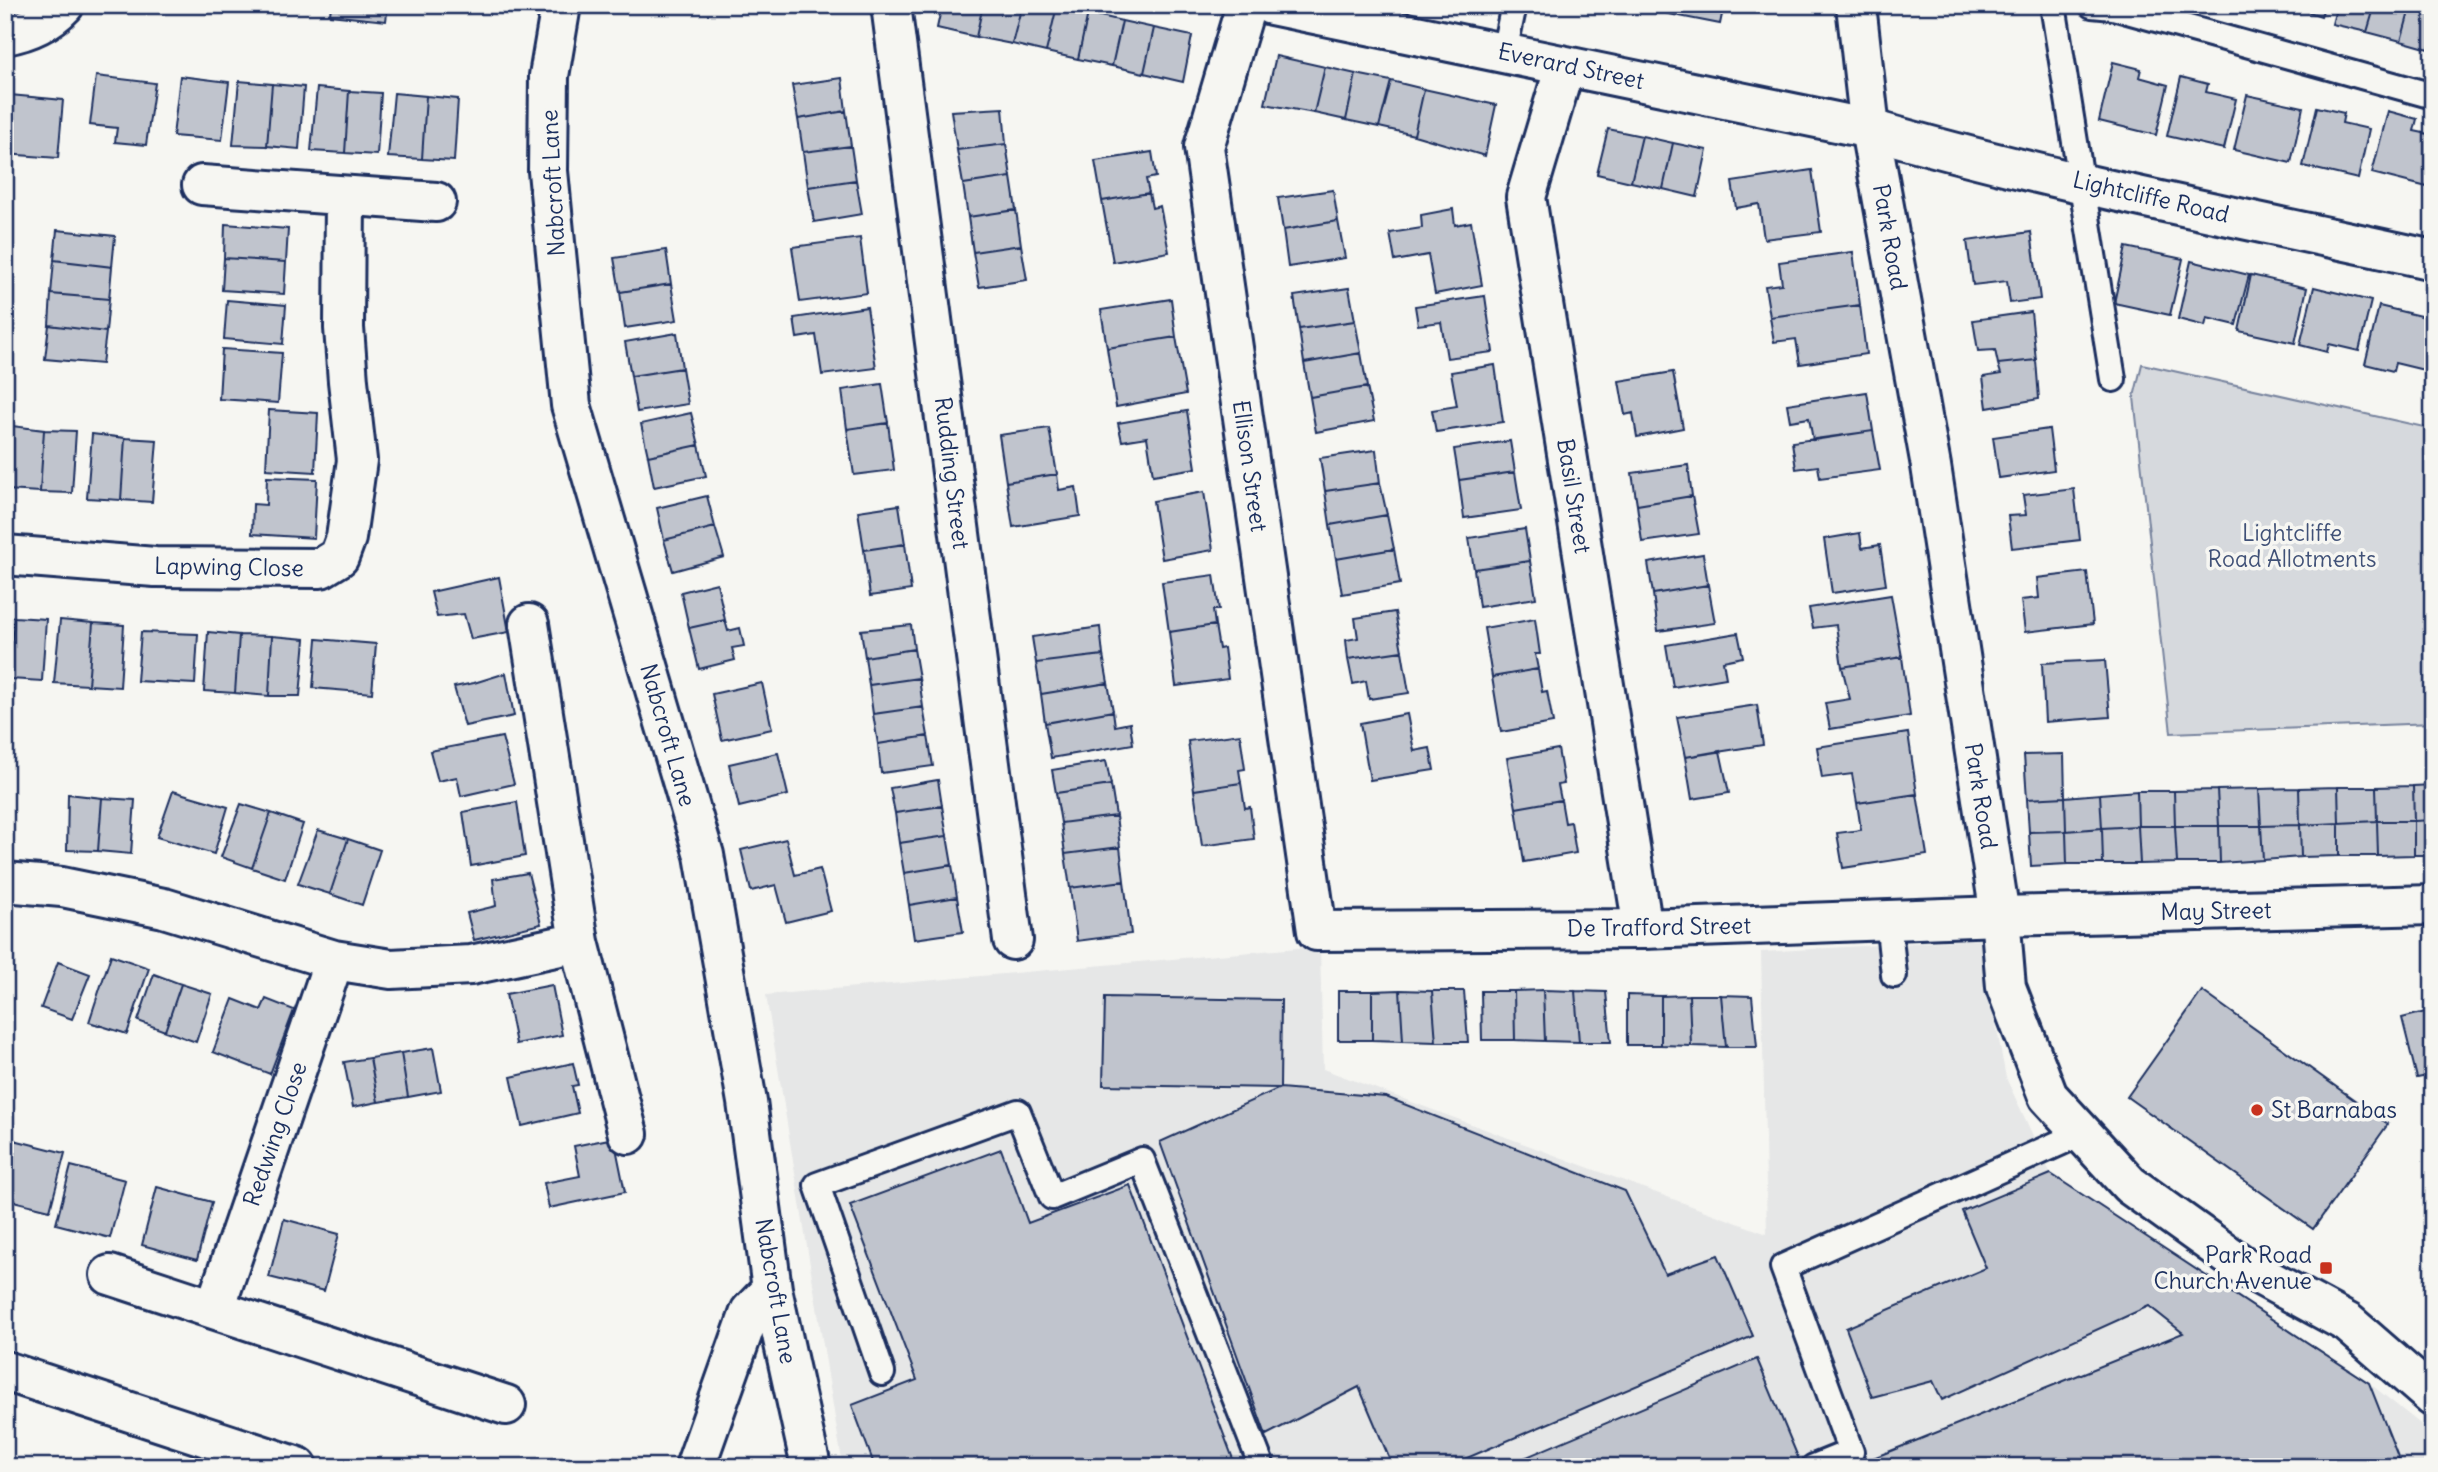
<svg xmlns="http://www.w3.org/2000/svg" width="2438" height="1472" font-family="Delius,sans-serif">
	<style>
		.built { fill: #e6e7e7 }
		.green { fill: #d6d9dd; stroke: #78849e; stroke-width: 2 }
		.building { fill: #c0c4cd; stroke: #1b2f5e; stroke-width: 2 }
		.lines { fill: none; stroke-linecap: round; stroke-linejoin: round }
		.service-casing { stroke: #1b2f5e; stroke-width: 30 }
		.minor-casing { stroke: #1b2f5e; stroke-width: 44 }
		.tertiary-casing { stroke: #1b2f5e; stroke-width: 44 }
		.service { stroke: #f6f6f2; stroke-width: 24 }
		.minor { stroke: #f6f6f2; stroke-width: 38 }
		.tertiary { stroke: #f6f6f2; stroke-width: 38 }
		.poi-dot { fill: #c8321e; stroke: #f6f6f2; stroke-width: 2.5 }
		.labels { text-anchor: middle; stroke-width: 7; stroke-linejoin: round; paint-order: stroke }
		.street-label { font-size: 23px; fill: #1b2f5e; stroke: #f6f6f2 }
		.park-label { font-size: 23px; fill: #405177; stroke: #f6f6f2 }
		.poi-label { font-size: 23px; fill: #1b2f5e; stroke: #f6f6f2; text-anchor: start }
	</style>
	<rect width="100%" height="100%" fill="#f6f6f2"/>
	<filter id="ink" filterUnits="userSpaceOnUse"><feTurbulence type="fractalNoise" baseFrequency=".0143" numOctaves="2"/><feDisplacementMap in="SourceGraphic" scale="14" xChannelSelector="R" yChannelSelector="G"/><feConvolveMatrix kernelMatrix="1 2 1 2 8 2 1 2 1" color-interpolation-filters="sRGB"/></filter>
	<g filter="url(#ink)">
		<path class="built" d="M1980 939 2006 1078 2051 1174 2369 1383 2433 1434V1467H843L766 995 1320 946 1323 1069 1767 1234 1761 952Z"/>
		<path class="green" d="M2142 364 2433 429V723L2171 733 2134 397Z"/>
		<path class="building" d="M331 5H388L386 21 330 15Z
			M942 5H983L976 37 937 28Z
			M983 5H1022L1012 44 976 37Z
			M1022 5 1057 6 1046 52 1012 44Z
			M1630 5H1676L1674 15Z
			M1676 5H1724L1720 24 1674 15Z
			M2288 5H2325L2321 16Z
			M2337 5H2375L2367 32 2332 24Z
			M2375 5H2411L2401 41 2367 32Z
			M2411 5H2433V35L2429 49 2401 41Z
			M1057 6 1088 13 1078 59 1046 52Z
			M1088 13 1122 21 1112 66 1078 59Z
			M1122 21 1154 28 1144 73 1112 66Z
			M1154 28 1192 36 1183 82 1144 73Z
			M1276 56 1325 67 1314 113 1265 104Z
			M2113 62 2141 69 2139 77 2168 85 2156 135 2099 121Z
			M1325 67 1356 74 1346 120 1314 113Z
			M1356 74 1391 81 1379 127 1346 120Z
			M96 76 155 83 146 145 115 142 117 128 90 125Z
			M180 76 229 82 222 140 173 136Z
			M2181 77 2208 84 2206 92 2236 99 2224 149 2167 136Z
			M842 78 846 111 798 119 792 85Z
			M239 81 272 84 267 146 233 145Z
			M1391 81 1424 89 1414 135 1379 127Z
			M272 84 304 87 299 149 267 146Z
			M317 88 349 91 345 153 311 151Z
			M1424 89 1496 105 1485 156 1414 135Z
			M349 91 381 93 377 155 345 153Z
			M394 93 426 96 422 159 388 157Z
			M10 95 63 100 58 158 5 154Z
			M2247 95 2303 107 2291 163 2234 150Z
			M426 96 458 99 454 161 422 159Z
			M2317 107 2344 113 2342 123 2369 129 2358 179 2303 166Z
			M1003 108 1006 144 957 150 951 111Z
			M846 111 851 146 803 152 798 119Z
			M2388 111 2417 119 2414 131 2433 135V164L2427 187 2372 173Z
			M1608 129 1642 136 1631 182 1597 174Z
			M1642 136 1673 143 1663 189 1631 182Z
			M1673 143 1707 150 1697 197 1663 189Z
			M1006 144 1011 177 963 184 957 150Z
			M851 146 856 180 808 187 803 152Z
			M1152 152 1156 177 1146 179 1149 193 1102 201 1095 161Z
			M1812 170 1821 232 1764 239 1759 204 1736 208 1732 182Z
			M1011 177 1016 210 968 217 963 184Z
			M856 180 862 214 814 222 808 187Z
			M1333 190 1338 221 1283 230 1278 198Z
			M1149 193 1152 208 1160 206 1169 252 1113 262 1102 201Z
			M1453 209 1455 225 1471 222 1482 285 1435 294 1428 255 1395 261 1390 233 1422 228 1421 215Z
			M1016 210 1021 245 973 252 968 217Z
			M1338 221 1345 258 1288 267 1283 230Z
			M225 224 288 229 286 262 224 258Z
			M57 230 115 236 112 267 54 260Z
			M2031 232 2040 299 2010 303 2007 281 1973 285 1967 241Z
			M860 238 867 293 800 302 792 247Z
			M1021 245 1027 280 979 287 973 252Z
			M2126 247 2183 259 2170 315 2114 303Z
			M666 250 671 284 620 292 614 258Z
			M1853 252 1860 305 1770 317 1765 286 1782 284 1779 262Z
			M224 258 286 262 284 294 222 290Z
			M54 260 112 267 109 299 51 294Z
			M2191 261 2249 275 2236 325 2207 318 2205 326 2178 319Z
			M2251 275 2307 288 2295 343 2239 331Z
			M671 284 677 320 625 328 620 292Z
			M2314 287 2371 301 2359 351 2329 344 2327 352 2300 345Z
			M1349 288 1355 321 1299 329 1294 296Z
			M51 294 109 299 106 332 49 325Z
			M1485 296 1493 352 1447 358 1441 322 1418 325 1415 306Z
			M1171 299 1176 337 1107 348 1101 310Z
			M227 300 286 305 283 344 224 339Z
			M1860 305 1866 354 1800 364 1796 339 1774 342 1770 317Z
			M2379 306 2433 319V334L2424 370 2395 363 2393 371 2365 364Z
			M867 307 876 368 822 375 816 335 797 338 794 318Z
			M2031 312 2036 360 1998 364 1995 350 1978 351 1973 320Z
			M1355 321 1361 353 1304 363 1299 329Z
			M49 325 106 332 102 364 45 359Z
			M677 333 682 368 631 376 625 342Z
			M1176 337 1186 394 1116 407 1107 348Z
			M222 349 282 353 278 403 219 399Z
			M1361 353 1367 387 1310 397 1304 363Z
			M2036 360 2039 399 1987 408 1983 377 2001 374 1998 364Z
			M1495 365 1503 422 1436 432 1432 410 1457 406 1451 372Z
			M682 368 688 404 637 412 631 376Z
			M1673 372 1683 428 1637 437 1633 413 1625 415 1619 381Z
			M882 384 888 423 847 429 842 390Z
			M1367 387 1374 421 1316 432 1310 397Z
			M1867 392 1873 431 1813 440 1809 418 1790 421 1787 404Z
			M269 410 318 413 315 472 266 469Z
			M1187 411 1196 468 1153 475 1147 437 1122 441 1118 423Z
			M691 413 699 445 648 456 641 424Z
			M888 423 894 470 854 475 847 429Z
			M12 426 44 430 40 492 6 490Z
			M1049 428 1057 474 1006 482 999 435Z
			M2049 429 2054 470 1999 478 1993 437Z
			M44 430 76 431 72 493 40 492Z
			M1873 431 1880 470 1820 478 1818 466 1796 469 1792 442Z
			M92 434 125 438 121 500 87 498Z
			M125 438 157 440 152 502 121 500Z
			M1510 441 1515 472 1459 480 1454 449Z
			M699 445 706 476 654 487 648 456Z
			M1376 450 1380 483 1325 491 1320 458Z
			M1688 465 1692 496 1637 505 1632 473Z
			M1515 472 1521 510 1464 518 1459 480Z
			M1057 474 1059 490 1076 487 1080 516 1013 527 1006 482Z
			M267 477 317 479 314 538 252 534 253 504 266 505Z
			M1380 483 1387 515 1330 525 1325 491Z
			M2074 489 2080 540 2012 548 2008 516 2026 515 2023 495Z
			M1204 492 1213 550 1162 559 1153 501Z
			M707 496 715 527 664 540 657 508Z
			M1692 496 1699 534 1642 542 1637 505Z
			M899 505 905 544 864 550 858 511Z
			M1387 515 1394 549 1336 559 1330 525Z
			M715 527 724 557 673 571 664 540Z
			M1525 529 1530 561 1474 569 1469 538Z
			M1860 533 1862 548 1880 545 1886 585 1832 593 1824 539Z
			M905 544 911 590 870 596 864 550Z
			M1394 549 1400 584 1342 594 1336 559Z
			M1703 554 1708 585 1653 594 1648 563Z
			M1530 561 1536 598 1479 607 1474 569Z
			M2087 572 2093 624 2025 632 2021 600 2039 598 2037 578Z
			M1214 575 1219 610H1213L1215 625 1169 632 1162 582Z
			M499 577 509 632 471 639 464 614 437 617 431 592Z
			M717 583 725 620 689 628 681 592Z
			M1708 585 1715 623 1658 631 1653 594Z
			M1891 595 1902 657 1842 667 1836 625 1813 628 1809 608Z
			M1395 612 1402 651 1348 659 1346 640 1358 638 1355 618Z
			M5 616 14 617 10 679 5 678Z
			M14 617 46 619 42 681 10 679Z
			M1535 619 1540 654H1535L1538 669 1492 677 1484 628Z
			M60 620 93 623 88 685 54 683Z
			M725 620 728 631 740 628 744 646 732 648 735 660 699 669 689 628Z
			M93 623 124 625 120 687 88 685Z
			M911 625 914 649 865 657 861 630Z
			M1215 625 1219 649 1224 648 1228 679 1176 686 1169 632Z
			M1100 627 1103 655 1036 663 1032 637Z
			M141 632 198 634 195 684 137 681Z
			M208 632 239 635 235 693 204 691Z
			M1738 633 1743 657 1723 661 1726 678 1673 687 1666 645Z
			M239 635 272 636 269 696 235 693Z
			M272 636 305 639 300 696H269Z
			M317 639 376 644 372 693 313 688Z
			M914 649 919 678 869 685 865 657Z
			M1402 651 1409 693 1369 699 1366 681 1353 684 1348 659Z
			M1103 655 1108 683 1041 694 1036 663Z
			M1902 657 1910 716 1830 729 1825 703 1850 699 1842 667Z
			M2105 660 2110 717 2045 722 2042 663Z
			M1538 669 1542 692 1547 691 1553 723 1501 732 1492 677Z
			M506 673 514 716 465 726 454 687 474 683Z
			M919 678 923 707 873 714 869 685Z
			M762 683 772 729 722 740 712 694Z
			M1108 683 1113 711 1045 723 1041 694Z
			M1757 705 1763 745 1685 757 1677 717Z
			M923 707 928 736 878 744 873 714Z
			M1113 711 1115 726 1130 723 1133 744 1051 758 1045 723Z
			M1407 714 1414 751 1430 748 1434 770 1370 780 1360 723Z
			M1908 733 1917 794 1857 803 1852 774 1822 778 1817 747Z
			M1240 734 1245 769 1239 770 1241 783 1194 790 1188 741Z
			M928 736 933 766 881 773 878 744Z
			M502 737 514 784 461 796 457 777 438 781 430 751Z
			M1558 749 1564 784 1558 785 1561 800 1516 808 1507 758Z
			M1720 751 1729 793 1692 799 1685 757Z
			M778 753 788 795 739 807 729 764Z
			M2064 754 2065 797 2027 799 2024 755Z
			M1106 761 1111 785 1056 793 1052 770Z
			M938 780 942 806 895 813 890 788Z
			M1241 783 1245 808 1250 807 1254 839 1202 846 1194 790Z
			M1111 785 1116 816 1061 823 1056 793Z
			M2433 785V820L2414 821 2413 786Z
			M2413 786 2414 821H2377L2376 787Z
			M2338 787 2339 823 2300 825 2299 788Z
			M2338 787H2376L2377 821 2339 823Z
			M2299 788 2300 825 2261 826 2259 789Z
			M2259 789 2261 826H2219L2217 790Z
			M2217 790 2219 826H2175L2174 791Z
			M173 791 228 807 214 854 157 837Z
			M2137 791 2138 826 2102 828 2100 794Z
			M2137 791H2174L2175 826H2138Z
			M68 794 102 798 98 851 67 850Z
			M1917 794 1927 855 1843 868 1837 833 1861 830 1857 803Z
			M2100 794 2102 828 2066 831 2065 797Z
			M2065 797 2066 831 2029 832 2027 799Z
			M102 798 135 800 131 854 98 851Z
			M1561 800 1565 823 1571 822 1576 853 1524 862 1516 808Z
			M517 802 525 856 471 866 463 812Z
			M241 804 271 813 252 868 221 857Z
			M942 806 947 836 899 843 895 813Z
			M271 813 303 824 285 879 252 868Z
			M1116 816 1120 847 1065 854 1061 823Z
			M2433 820V855H2414V821Z
			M2377 821 2378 856H2339V823Z
			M2377 821H2414V855L2378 856Z
			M2339 823V856L2301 857 2300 825Z
			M2300 825 2301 857 2263 860 2261 826Z
			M2138 826 2140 864H2103L2102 828Z
			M2138 826H2175L2177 863 2140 864Z
			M2175 826H2219L2220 863H2177Z
			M2219 826H2261L2263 860 2220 863Z
			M2102 828 2103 864H2067L2066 831Z
			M318 830 348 839 330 894 298 884Z
			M2066 831 2067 864 2031 866 2029 832Z
			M947 836 952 865 904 873 899 843Z
			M348 839 380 850 362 905 330 894Z
			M786 839 795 875 820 869 831 911 786 922 776 885 751 891 741 850Z
			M1120 847 1124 881 1070 888 1065 854Z
			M952 865 957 897 909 905 904 873Z
			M528 873 541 924 474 940 467 913 496 906 493 879Z
			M1124 881 1131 934 1077 941 1070 888Z
			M957 897 963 932 914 939 909 905Z
			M111 955 149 968 127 1034 89 1022Z
			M58 962 90 974 72 1019 41 1008Z
			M154 974 181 984 165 1031 138 1021Z
			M181 984 212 994 196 1042 165 1031Z
			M552 985 562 1035 516 1044 506 994Z
			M1400 990 1403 1041 1372 1040V991Z
			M1400 990 1432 991 1436 1042 1403 1041Z
			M1543 990 1545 1041 1515 1040 1514 991Z
			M1543 990 1575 991 1579 1042 1545 1041Z
			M1338 991H1372V1040H1338Z
			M1432 991H1464L1468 1042H1436Z
			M1481 991H1514L1515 1040H1482Z
			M1575 991 1606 992 1611 1042H1579Z
			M2202 991 2388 1124 2313 1229 2127 1097Z
			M1627 995 1661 996V1045H1627Z
			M1689 995 1691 1046 1661 1045V996Z
			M1689 995H1721L1726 1047 1691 1046Z
			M1721 995 1752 996 1757 1047H1726Z
			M1105 997 1281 1000 1280 1088 1103 1085Z
			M233 999 261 1010 266 999 294 1010 270 1074 213 1052Z
			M2433 1010V1075L2417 1078 2402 1018Z
			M433 1048 441 1091 408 1097 401 1053Z
			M401 1053 408 1097 378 1102 370 1058Z
			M370 1058 378 1102 353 1107 344 1062Z
			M573 1063 578 1085 572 1086 578 1113 522 1126 511 1077Z
			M1280 1088 1386 1097 1625 1191 1665 1274 1718 1255 1753 1336 1446 1467H1393L1359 1387 1266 1435 1160 1142Z
			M614 1138 625 1192 549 1208 544 1183 580 1176 574 1146Z
			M10 1139 65 1153 50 1210 5 1199V1158Z
			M1001 1149 1028 1223 1130 1185 1236 1467H875L852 1405 917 1380 850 1205Z
			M71 1166 125 1180 110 1238 56 1224Z
			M2051 1174 2369 1383 2402 1467H1851L2183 1333 2149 1306 1942 1400 1933 1381 1872 1397 1846 1328 1986 1268 1962 1211Z
			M157 1187 212 1202 197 1260 142 1245Z
			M284 1219 339 1234 324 1291 269 1277Z
			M1757 1359 1800 1462 1788 1467H1503Z"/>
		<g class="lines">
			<defs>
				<path id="service" d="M2053 5 2113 379
					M2092 5 2113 7 2433 96
					M1504 52 1514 5
					M1888 920 1894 975
					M882 1373 817 1185 1018 1112 1052 1197 1142 1160 1262 1467
					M1814 1467 1851 1452 1783 1267 2082 1133"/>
				<path id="minor" d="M561 5 549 76 548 171 571 405 704 855 747 1102 772 1289 811 1467
					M891 5 1013 940
					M1246 5 1204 147 1317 931 1643 929 2000 916 2433 905
					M1271 5 1870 129C2055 183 2245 218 2433 260
					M5 35C28 31 48 22 64 5
					M1565 66 1526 197 1643 929
					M202 185 436 202
					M5 555 155 567 321 568 339 557 346 538 357 460 348 381 344 328 345 197
					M529 624 579 942 628 1134
					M5 882 62 887 164 908 334 960 391 969 471 965 579 942
					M110 1275 506 1405
					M215 1308 334 960
					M5 1371 298 1467
					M695 1467 750 1312 772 1289"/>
				<path id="tertiary" d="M1856 5 1870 129 1931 466 2000 916 2006 987 2048 1096 2130 1185 2243 1266 2348 1323 2433 1397"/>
			</defs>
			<use href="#service" class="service-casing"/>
			<use href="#minor" class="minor-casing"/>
			<use href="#tertiary" class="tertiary-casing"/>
			<use href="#service" class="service"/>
			<use href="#minor" class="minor"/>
			<use href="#tertiary" class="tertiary"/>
		</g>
	</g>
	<g class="poi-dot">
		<circle cx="2257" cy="1110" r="7"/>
		<rect x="2319" y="1261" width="14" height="14" rx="3.5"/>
	</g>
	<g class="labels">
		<g class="street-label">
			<text transform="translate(1571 66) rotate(12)" y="8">Everard Street</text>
			<text transform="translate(553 183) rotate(-93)" y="8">Nabcroft Lane</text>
			<text transform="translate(2151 197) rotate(13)" y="8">Lightcliffe Road</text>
			<text transform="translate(1890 237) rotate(80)" y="8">Park Road</text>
			<text transform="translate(1250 466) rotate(82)" y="8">Ellison Street</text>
			<text transform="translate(952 473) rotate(83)" y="8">Rudding Street</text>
			<text transform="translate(1574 496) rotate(81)" y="8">Basil Street</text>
			<text transform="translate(229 567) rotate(1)" y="8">Lapwing Close</text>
			<text transform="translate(668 735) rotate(74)" y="8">Nabcroft Lane</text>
			<text transform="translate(1981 796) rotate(81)" y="8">Park Road</text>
			<text transform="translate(2216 911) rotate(-1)" y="8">May Street</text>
			<text transform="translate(1659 927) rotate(-1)" y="8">De Trafford Street</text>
			<text transform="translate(275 1134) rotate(-71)" y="8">Redwing Close</text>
			<text transform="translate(776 1291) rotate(80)" y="8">Nabcroft Lane</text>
		</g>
		<g class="park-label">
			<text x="2292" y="541">Lightcliffe<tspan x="2292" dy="26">Road Allotments</tspan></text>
		</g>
		<g class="poi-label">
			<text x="2271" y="1118">St Barnabas</text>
			<text x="2312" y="1263" text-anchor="end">Park Road<tspan x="2312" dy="26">Church Avenue</tspan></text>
		</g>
	</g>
	<rect width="2438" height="1472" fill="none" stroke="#f6f6f2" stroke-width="28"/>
	<rect x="14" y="14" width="2410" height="1444" fill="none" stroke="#1b2f5e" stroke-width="2.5" filter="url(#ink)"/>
</svg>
